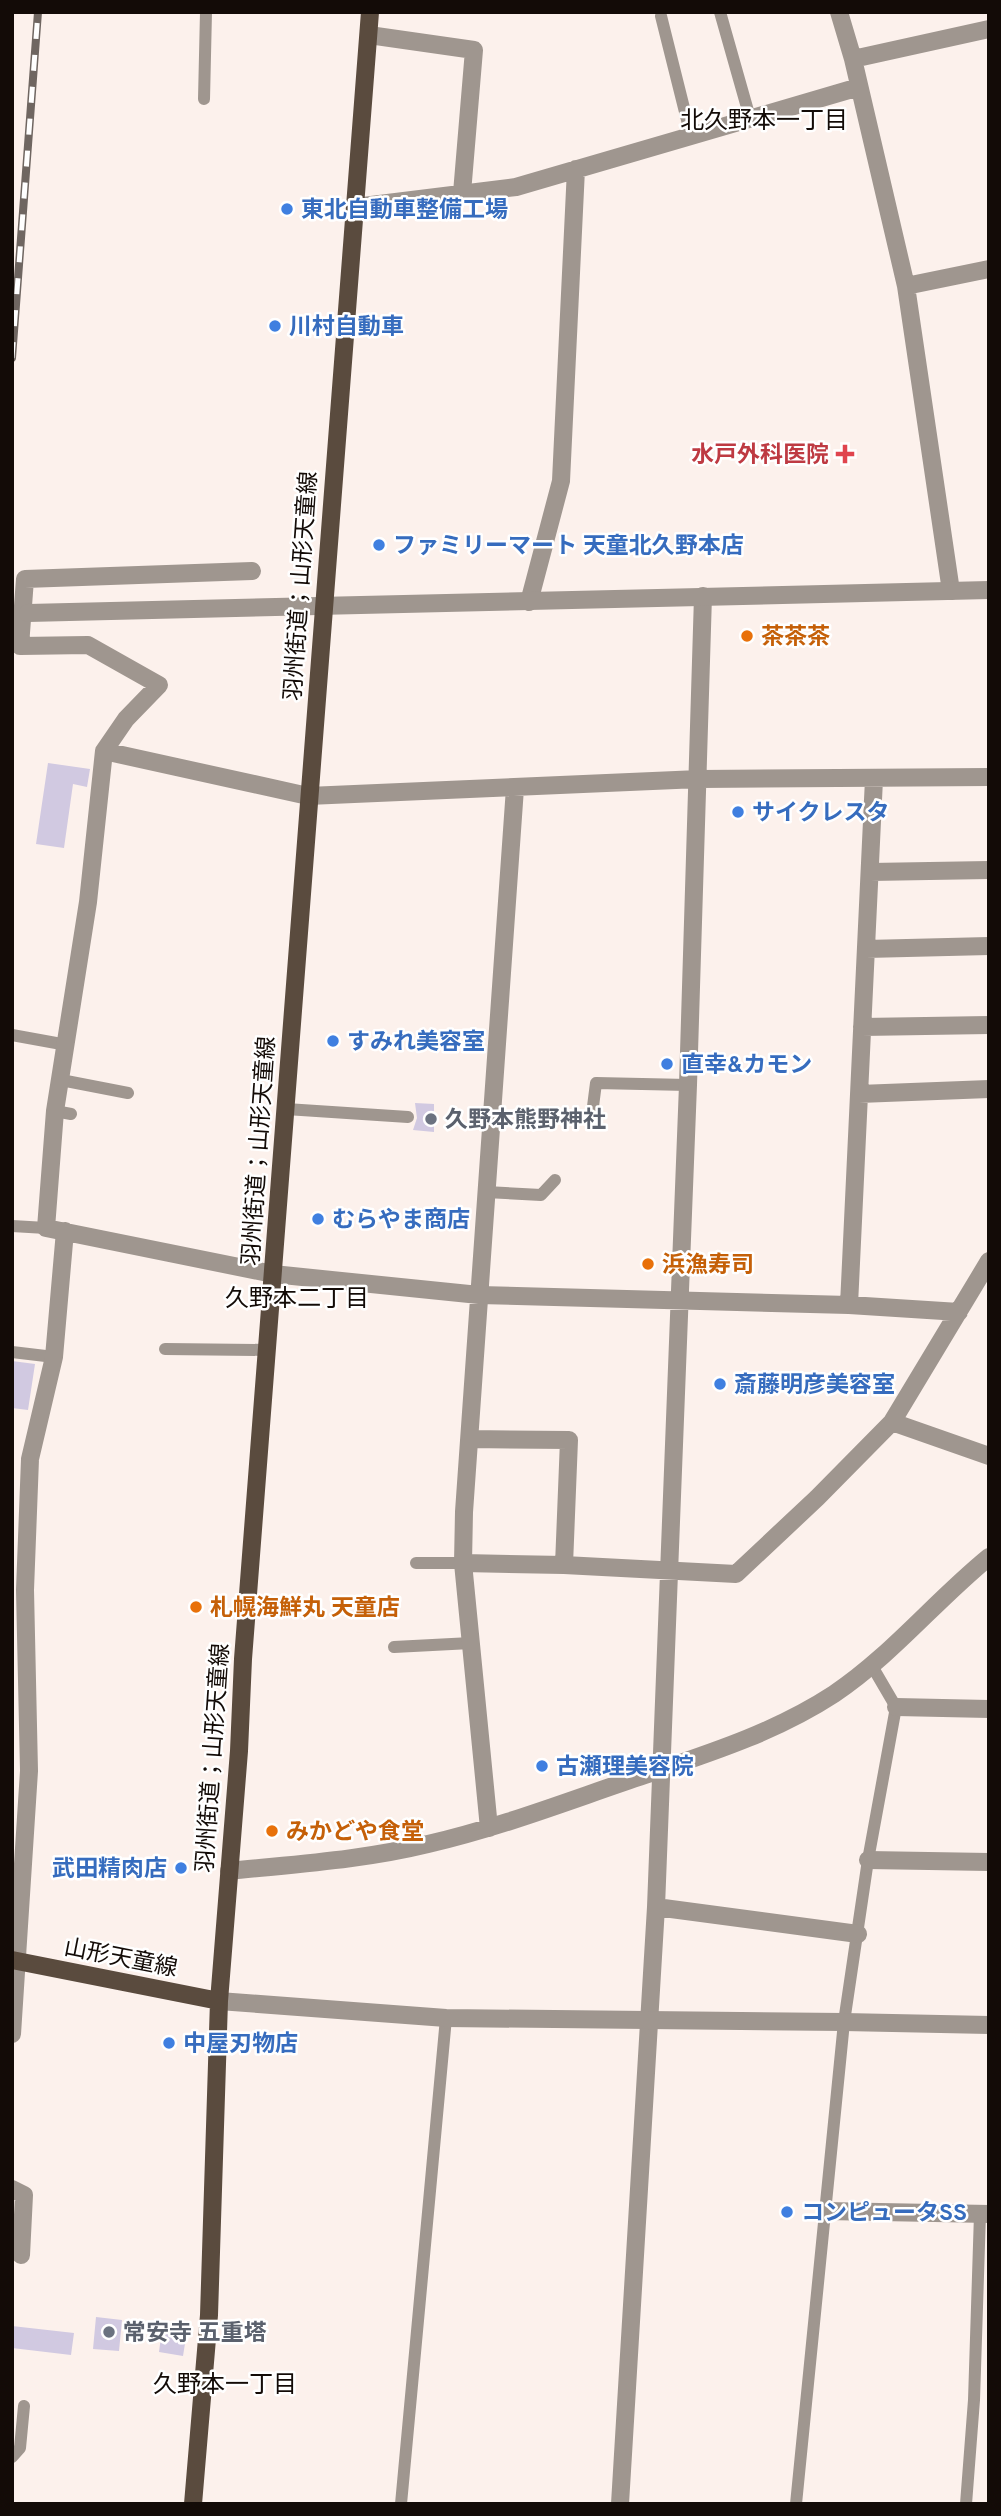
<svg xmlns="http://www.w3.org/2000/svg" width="1001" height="2516" font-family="Overpass,'Noto Sans JP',sans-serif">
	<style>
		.building { fill: #d1c9e1 }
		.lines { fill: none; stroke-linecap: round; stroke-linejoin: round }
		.service { stroke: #9f968f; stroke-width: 12 }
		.minor { stroke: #9f968f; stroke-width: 18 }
		.tertiary { stroke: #9f968f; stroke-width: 18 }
		.primary { stroke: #5a4b3e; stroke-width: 18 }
		.rail-casing { stroke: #6f6661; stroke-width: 8 }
		.rail { stroke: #fff; stroke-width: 5; stroke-dasharray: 16; stroke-linecap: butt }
		.shop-dot { fill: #3f7fe0; stroke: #fff; stroke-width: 2.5 }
		.health-dot { fill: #e0444e; stroke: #fff; stroke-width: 2.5 }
		.food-dot { fill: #e8710a; stroke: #fff; stroke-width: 2.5 }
		.worship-dot { fill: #6b7280; stroke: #fff; stroke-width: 2.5 }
		.labels { text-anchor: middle; stroke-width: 5; stroke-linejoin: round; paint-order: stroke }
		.shop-label { font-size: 23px; font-weight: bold; fill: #366cbe; stroke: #fff; text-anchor: start }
		.health-label { font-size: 23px; font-weight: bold; fill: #be3a42; stroke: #fff; text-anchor: end }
		.street-label { font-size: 23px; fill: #130b07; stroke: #fff }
		.food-label { font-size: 23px; font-weight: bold; fill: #c56008; stroke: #fff; text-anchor: start }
		.worship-label { font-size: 23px; font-weight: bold; fill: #5b616d; stroke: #fff; text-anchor: start }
		.neighbourhood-label { font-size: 24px; fill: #130b07; stroke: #fff }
	</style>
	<rect width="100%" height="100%" fill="#fcf1ec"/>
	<path class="building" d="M48 763 90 769 87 787 73 784 64 848 36 844Z
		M415 1103 434 1104V1132L413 1130 417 1118Z
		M12 1361 35 1364 28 1410 12 1408Z
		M96 2317 122 2320 119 2351 93 2349Z
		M163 2321 188 2325 183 2356 159 2352Z
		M12 2326 74 2333 71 2355 12 2348Z"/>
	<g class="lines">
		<path class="service" d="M720 12 750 118
			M661 16 691 136
			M204 99 206 12
			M12 1035 67 1045
			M61 1080 128 1093
			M286 1109 408 1117
			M55 1111 71 1114
			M591 1122 596 1083 688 1085
			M486 1192 541 1195 555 1180
			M12 1226 46 1228
			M165 1349 267 1350
			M12 1352 54 1357
			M416 1563H463
			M394 1647 471 1643
			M12 2457 20 2448 24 2406
			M401 2504 446 2018
			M796 2504 844 2022 868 1860 896 1707 872 1666
			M966 2504 974 2400 980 2214"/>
		<path class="minor" d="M839 12 853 59 906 286 951 591
			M369 35 474 50 462 193
			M853 59 989 29
			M355 207 516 187 859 87
			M906 286 989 269
			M529 602 561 481 576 169
			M104 751 126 719 159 685 88 645 20 646 25 579 252 571
			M870 872 989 870
			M866 949 989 946
			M862 1027 989 1025
			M859 1094 989 1089
			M849 1305 874 779
			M959 1312 849 1305 479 1295 273 1274 46 1228 55 1111 88 902 104 751 308 796 699 779 989 777
			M892 1422 989 1456
			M469 1439 569 1440 564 1565
			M463 1563 564 1565 736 1574 817 1498 892 1422 989 1261
			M896 1707 989 1709
			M489 1828 463 1563 464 1512 515 788
			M868 1860 989 1862
			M229 1871C295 1864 363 1860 428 1844 502 1827 573 1799 645 1775 710 1753 776 1732 834 1694 892 1655 935 1601 989 1557
			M656 1907 858 1934
			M12 2034 29 1771 25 1590 30 1459 54 1357 65 1231
			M12 2189 24 2195 21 2255
			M825 2211 989 2214
			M620 2504 656 1907 688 1085 703 596"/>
		<path class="tertiary" d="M28 613 989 590
			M219 2001 446 2018 844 2022 989 2025"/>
		<path class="primary" d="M12 1960 219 2001
			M193 2504 209 2315 219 2001 239 1751 243 1659 370 12"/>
		<defs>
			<path id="rail" d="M12 358 38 12"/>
		</defs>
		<use href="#rail" class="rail-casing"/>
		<use href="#rail" class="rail"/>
	</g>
	<g class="shop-dot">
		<circle cx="287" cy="209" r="7"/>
		<circle cx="275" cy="326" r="7"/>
		<circle cx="379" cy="545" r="7"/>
		<circle cx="738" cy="812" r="7"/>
		<circle cx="333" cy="1041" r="7"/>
		<circle cx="667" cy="1064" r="7"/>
		<circle cx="318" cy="1219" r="7"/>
		<circle cx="720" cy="1384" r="7"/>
		<circle cx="542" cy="1766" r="7"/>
		<circle cx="181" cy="1868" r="7"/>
		<circle cx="169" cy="2043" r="7"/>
		<circle cx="787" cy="2212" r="7"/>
	</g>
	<path class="health-dot" d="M841.5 443.5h7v7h7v7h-7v7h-7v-7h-7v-7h7z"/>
	<g class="food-dot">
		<circle cx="747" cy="636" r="7"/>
		<circle cx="648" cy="1264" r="7"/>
		<circle cx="196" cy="1607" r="7"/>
		<circle cx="272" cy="1831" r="7"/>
	</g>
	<g class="worship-dot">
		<circle cx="431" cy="1119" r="7"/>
		<circle cx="109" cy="2332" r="7"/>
	</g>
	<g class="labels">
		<g class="shop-label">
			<text x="301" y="217">東北自動車整備工場</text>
			<text x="289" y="334">川村自動車</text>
			<text x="393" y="553">ファミリーマート 天童北久野本店</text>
			<text x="752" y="820">サイクレスタ</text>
			<text x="347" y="1049">すみれ美容室</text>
			<text x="681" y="1072">直幸&amp;カモン</text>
			<text x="332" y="1227">むらやま商店</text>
			<text x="734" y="1392">斎藤明彦美容室</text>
			<text x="556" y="1774">古瀬理美容院</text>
			<text x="167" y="1876" text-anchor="end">武田精肉店</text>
			<text x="183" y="2051">中屋刃物店</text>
			<text x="801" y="2220">コンピュータSS</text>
		</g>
		<g class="health-label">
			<text x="829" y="462">水戸外科医院</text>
		</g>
		<g class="street-label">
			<text transform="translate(300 586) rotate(-86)" y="8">羽州街道；山形天童線</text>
			<text transform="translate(258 1151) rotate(-86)" y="8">羽州街道；山形天童線</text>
			<text transform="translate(212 1758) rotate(-86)" y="8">羽州街道；山形天童線</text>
			<text transform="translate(121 1957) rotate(11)" y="8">山形天童線</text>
		</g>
		<g class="food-label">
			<text x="761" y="644">茶茶茶</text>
			<text x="662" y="1272">浜漁寿司</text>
			<text x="210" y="1615">札幌海鮮丸 天童店</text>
			<text x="286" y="1839">みかどや食堂</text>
		</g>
		<g class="worship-label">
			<text x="445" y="1127">久野本熊野神社</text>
			<text x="123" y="2340">常安寺 五重塔</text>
		</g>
		<g class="neighbourhood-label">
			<text x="764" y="128">北久野本一丁目</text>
			<text x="297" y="1306">久野本二丁目</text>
			<text x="225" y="2392">久野本一丁目</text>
		</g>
	</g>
	<rect width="1001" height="2516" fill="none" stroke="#130b07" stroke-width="28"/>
</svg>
